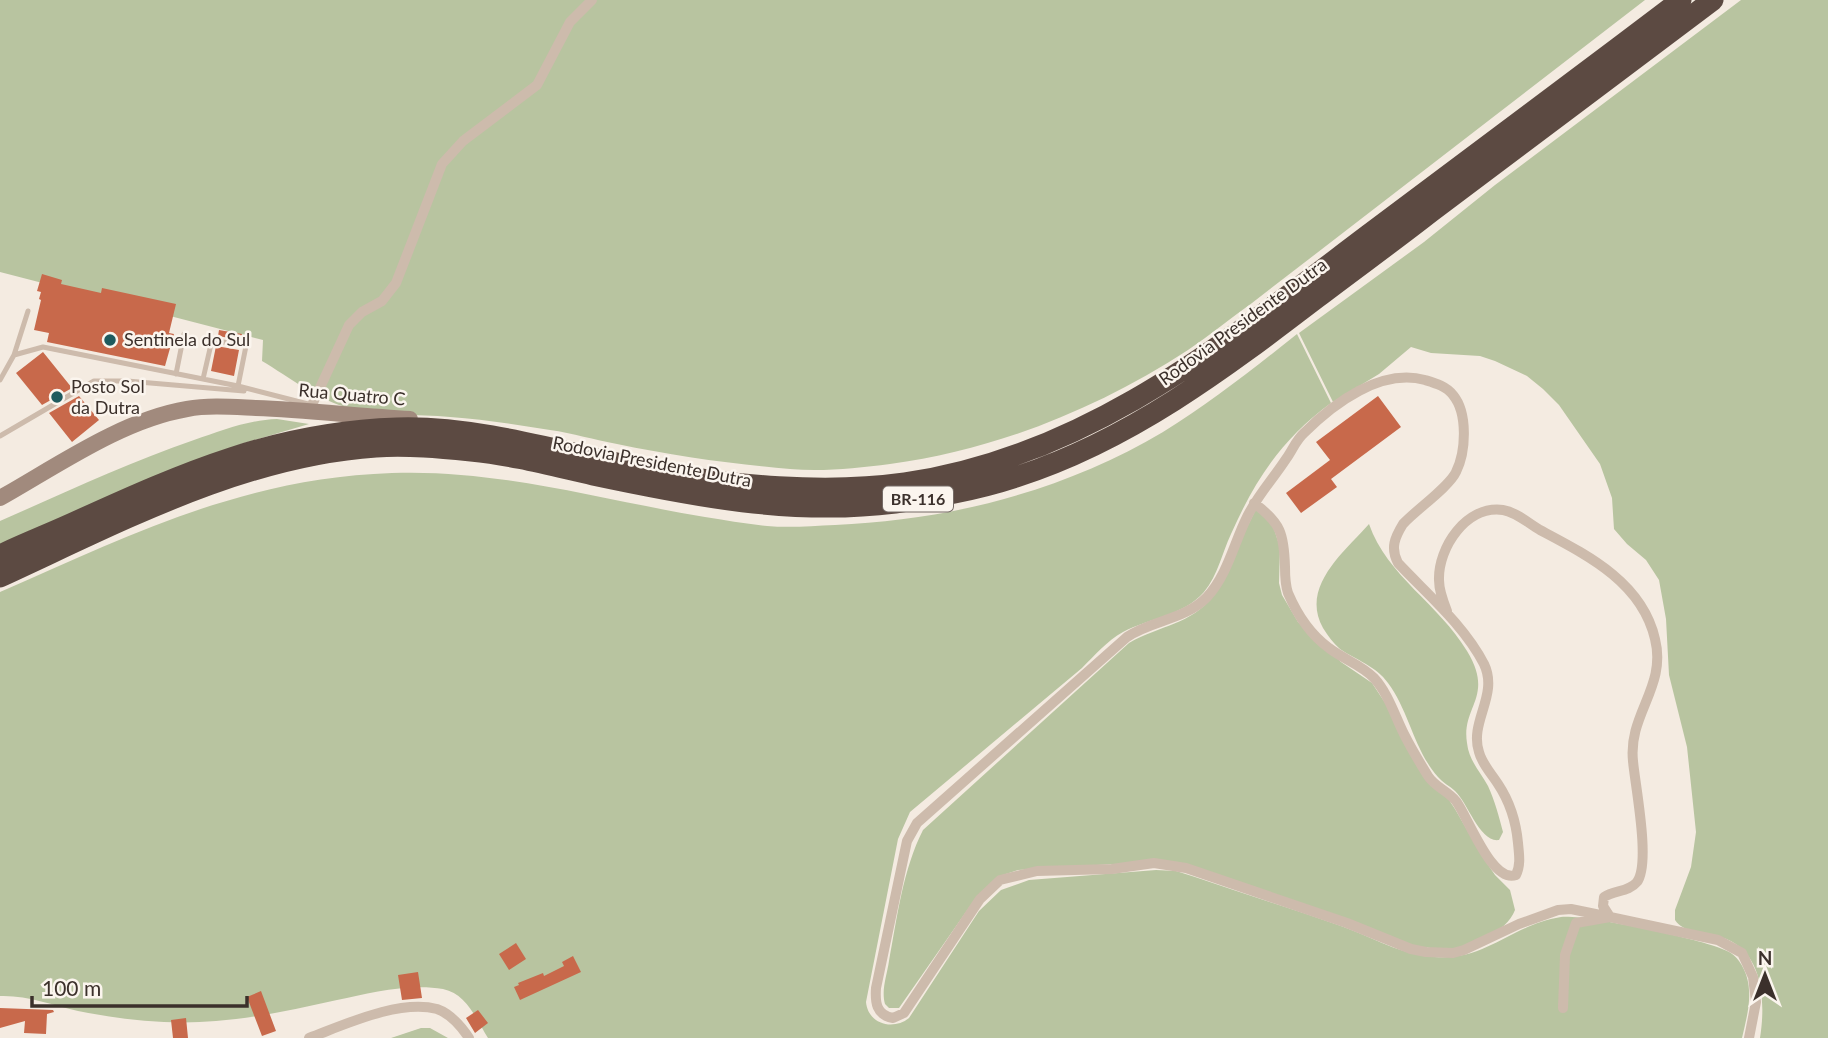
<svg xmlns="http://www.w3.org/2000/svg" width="1828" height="1038" font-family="Lato,sans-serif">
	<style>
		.green { fill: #b8c4a0 }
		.building { fill: #c8694b }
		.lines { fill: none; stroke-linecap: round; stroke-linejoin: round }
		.lane { stroke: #cdbbac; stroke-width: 5 }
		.street { stroke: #cdbbac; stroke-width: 10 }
		.secondary { stroke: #a18a7d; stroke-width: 16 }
		.highway { stroke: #5c4a42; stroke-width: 21 }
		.poi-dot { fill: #1f5a5e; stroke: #fbf5ee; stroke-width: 2.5 }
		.labels { text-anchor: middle; stroke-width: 5; stroke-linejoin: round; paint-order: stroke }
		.shield { fill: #fbf5ee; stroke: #756b66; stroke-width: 2 }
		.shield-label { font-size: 16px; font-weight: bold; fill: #3b302b }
		.street-label { font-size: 18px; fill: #3b302b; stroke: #fbf5ee }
		.poi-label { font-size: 18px; fill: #3b302b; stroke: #fbf5ee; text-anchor: start }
	</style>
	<rect width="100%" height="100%" fill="#f4ebe1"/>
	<path class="green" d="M0 0H1645L1252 303C1231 318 1210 335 1188 350 1097 409 998 449 890 464 857 468 823 472 790 469 732 464 674 456 617 444 594 440 573 433 550 430 517 425 483 419 450 417 417 414 383 416 350 408 319 401 289 377 262 361L263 340 0 272Z
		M1741 0H1828V1038H1760C1766 1001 1763 948 1720 937 1706 933 1683 933 1675 920V910L1691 867 1696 832 1687 747 1669 675 1666 619 1659 580 1646 560 1627 544 1614 529 1612 498 1600 464 1559 405 1543 389 1527 376 1495 361 1480 356 1431 353 1411 347 1379 374 1333 402 1299 333 1424 242 1495 185Z
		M1297 334 1331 403C1282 439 1256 478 1231 534 1222 553 1218 575 1204 592 1183 616 1149 618 1123 632 1107 641 1095 655 1082 668L910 812 898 839 866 1002C868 1024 893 1031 909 1018L979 911 1001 890 1029 880 1156 870 1176 871 1195 877C1244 894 1293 909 1341 926 1369 936 1396 952 1426 956 1484 965 1509 925 1561 917 1583 914 1707 940 1727 951 1732 953 1736 957 1739 961 1756 985 1748 1012 1742 1038H488C476 1019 467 994 443 989 409 983 370 993 337 1000 297 1009 257 1018 216 1021 170 1025 123 1020 78 1011 52 1005 27 995 0 996V592C132 534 244 478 392 473 499 469 601 500 705 517 725 520 746 524 767 526 789 528 812 526 835 525 950 520 1064 491 1163 432 1210 403 1253 369 1297 334Z
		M277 419 309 424 241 444 0 548V521C64 493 127 463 194 440 221 431 247 420 277 419Z
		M1256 509 1272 523 1280 547 1279 583 1282 595 1298 622 1341 662 1372 683 1455 809 1482 856 1495 875 1510 890 1515 910C1506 933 1472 947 1448 949 1437 949 1425 947 1414 946L1198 869 1114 864 1018 870 1000 876 975 899 899 1008H889L885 1004C881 990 887 975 889 961 897 918 903 869 923 830L1129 643C1160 625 1191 625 1214 595Z
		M1369 524C1387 576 1439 604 1467 651 1495 697 1461 706 1467 743 1469 761 1480 771 1488 786 1495 801 1499 817 1503 832L1499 840C1480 843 1468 803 1455 791 1450 786 1443 783 1438 777 1414 750 1409 711 1388 683 1376 666 1356 660 1340 649 1333 643 1328 636 1323 628 1300 587 1344 552 1369 524Z
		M421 1028H430L448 1038H391Z"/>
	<path class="building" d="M42 274 62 280 61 284 101 293 102 288 176 304 169 333 174 334 165 366 47 342 49 333 34 330 41 300 39 299 41 292 37 291Z
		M219 330 242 334 241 340 218 336Z
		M216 346 239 350 234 376 211 371Z
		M43 352 72 388 42 405 16 373Z
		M79 396 99 420 72 442 49 413Z
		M1378 396 1401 427 1331 479 1337 487 1301 513 1286 493 1330 460 1316 442Z
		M516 943 526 959 509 970 499 954Z
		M573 956 581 972 520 1000 514 987 519 985 518 983 543 973 544 976 564 966 562 962Z
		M418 972 422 998 402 1000 398 975Z
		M261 991 276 1031 262 1036 247 997Z
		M0 1008 53 1010 54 1012 47 1014 46 1034 24 1033 25 1021 0 1028Z
		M478 1010 488 1023 475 1033 466 1018Z
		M186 1018 188 1038H173L171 1020Z"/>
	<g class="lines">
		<path class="lane" d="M14 355 28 311
			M176 374 184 334
			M203 379 212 340 246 346 238 386
			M0 380 14 355 43 347 238 386 308 404
			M0 436 94 381H127L244 391"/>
		<path class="street" d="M312 405 349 325 362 312 382 301 396 283 442 164 463 141 537 85 570 22 592 0
			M1254 503C1281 523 1284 534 1285 567 1285 576 1285 584 1288 593 1297 614 1311 635 1329 648 1343 659 1362 665 1374 678 1388 693 1395 716 1404 734 1411 748 1420 763 1428 776 1435 787 1448 791 1456 801 1468 817 1492 884 1516 875 1521 865 1519 854 1518 843 1516 821 1510 802 1498 784 1491 773 1482 764 1479 752 1469 722 1499 695 1484 664 1464 625 1427 594 1398 563 1390 548 1395 537 1403 524 1417 509 1449 487 1456 472 1466 452 1468 413 1453 395 1446 386 1435 383 1425 380 1381 368 1334 403 1304 433 1296 440 1292 451 1286 459 1273 479 1257 496 1247 517 1234 543 1227 576 1207 597 1185 620 1152 620 1127 637L917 823 907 841 876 988C875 1002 876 1015 893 1018L904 1013 980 899 1000 880 1037 871 1112 869 1154 863 1186 868 1347 923 1411 949 1426 952 1453 953 1464 950 1519 924 1558 910 1571 909 1610 917 1718 940 1742 953 1753 977 1756 1002 1749 1038
			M1447 611C1443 601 1439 591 1439 580 1438 548 1466 505 1503 510 1516 512 1528 523 1540 530 1587 555 1642 582 1655 639 1667 687 1628 714 1633 761 1635 785 1651 863 1637 882 1629 892 1614 890 1604 897L1603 906 1610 917 1576 923 1565 955 1563 1008
			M309 1038C344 1025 399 999 437 1009 451 1014 461 1026 469 1038"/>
		<path class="secondary" d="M0 498C57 466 122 420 187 409 209 405 233 407 256 408 307 410 358 416 410 419"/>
		<path class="highway" d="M0 555C25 543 51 533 77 521 185 472 275 432 397 428 478 425 574 455 654 471 731 486 826 494 905 483 1087 457 1226 342 1368 235 1472 157 1577 79 1681 0
			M0 577C120 522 242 456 376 447 408 445 440 448 471 451 512 455 553 466 593 475 692 496 792 516 895 503 935 497 977 490 1016 477 1129 441 1224 369 1317 298 1355 269 1394 241 1431 212 1525 141 1619 71 1713 0"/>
	</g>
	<g class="poi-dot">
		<circle cx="110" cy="340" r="7"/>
		<circle cx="57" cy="397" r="7"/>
	</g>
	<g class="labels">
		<rect class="shield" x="883" y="486.5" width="70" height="25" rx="5"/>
		<g class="shield-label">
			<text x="918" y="505">BR-116</text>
		</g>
		<g class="street-label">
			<text transform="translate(1243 322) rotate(-36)" y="6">Rodovia Presidente Dutra</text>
			<text transform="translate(352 395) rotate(5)" y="6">Rua Quatro C</text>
			<text transform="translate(652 462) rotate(11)" y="6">Rodovia Presidente Dutra</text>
		</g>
		<g class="poi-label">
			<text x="124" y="346">Sentinela do Sul</text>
			<text x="71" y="393">Posto Sol<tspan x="71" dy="21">da Dutra</tspan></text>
		</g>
	</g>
	<g transform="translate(1765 975)" stroke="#fbf5ee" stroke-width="5" paint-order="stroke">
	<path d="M0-5L12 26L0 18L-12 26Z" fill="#3b302b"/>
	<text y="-10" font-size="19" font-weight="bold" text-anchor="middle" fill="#3b302b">N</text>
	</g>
	<path d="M32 996v10h215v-10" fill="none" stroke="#3b302b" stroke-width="3.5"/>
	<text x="42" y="996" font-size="21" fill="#3b302b" stroke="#fbf5ee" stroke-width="5" paint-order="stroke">100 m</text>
</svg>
